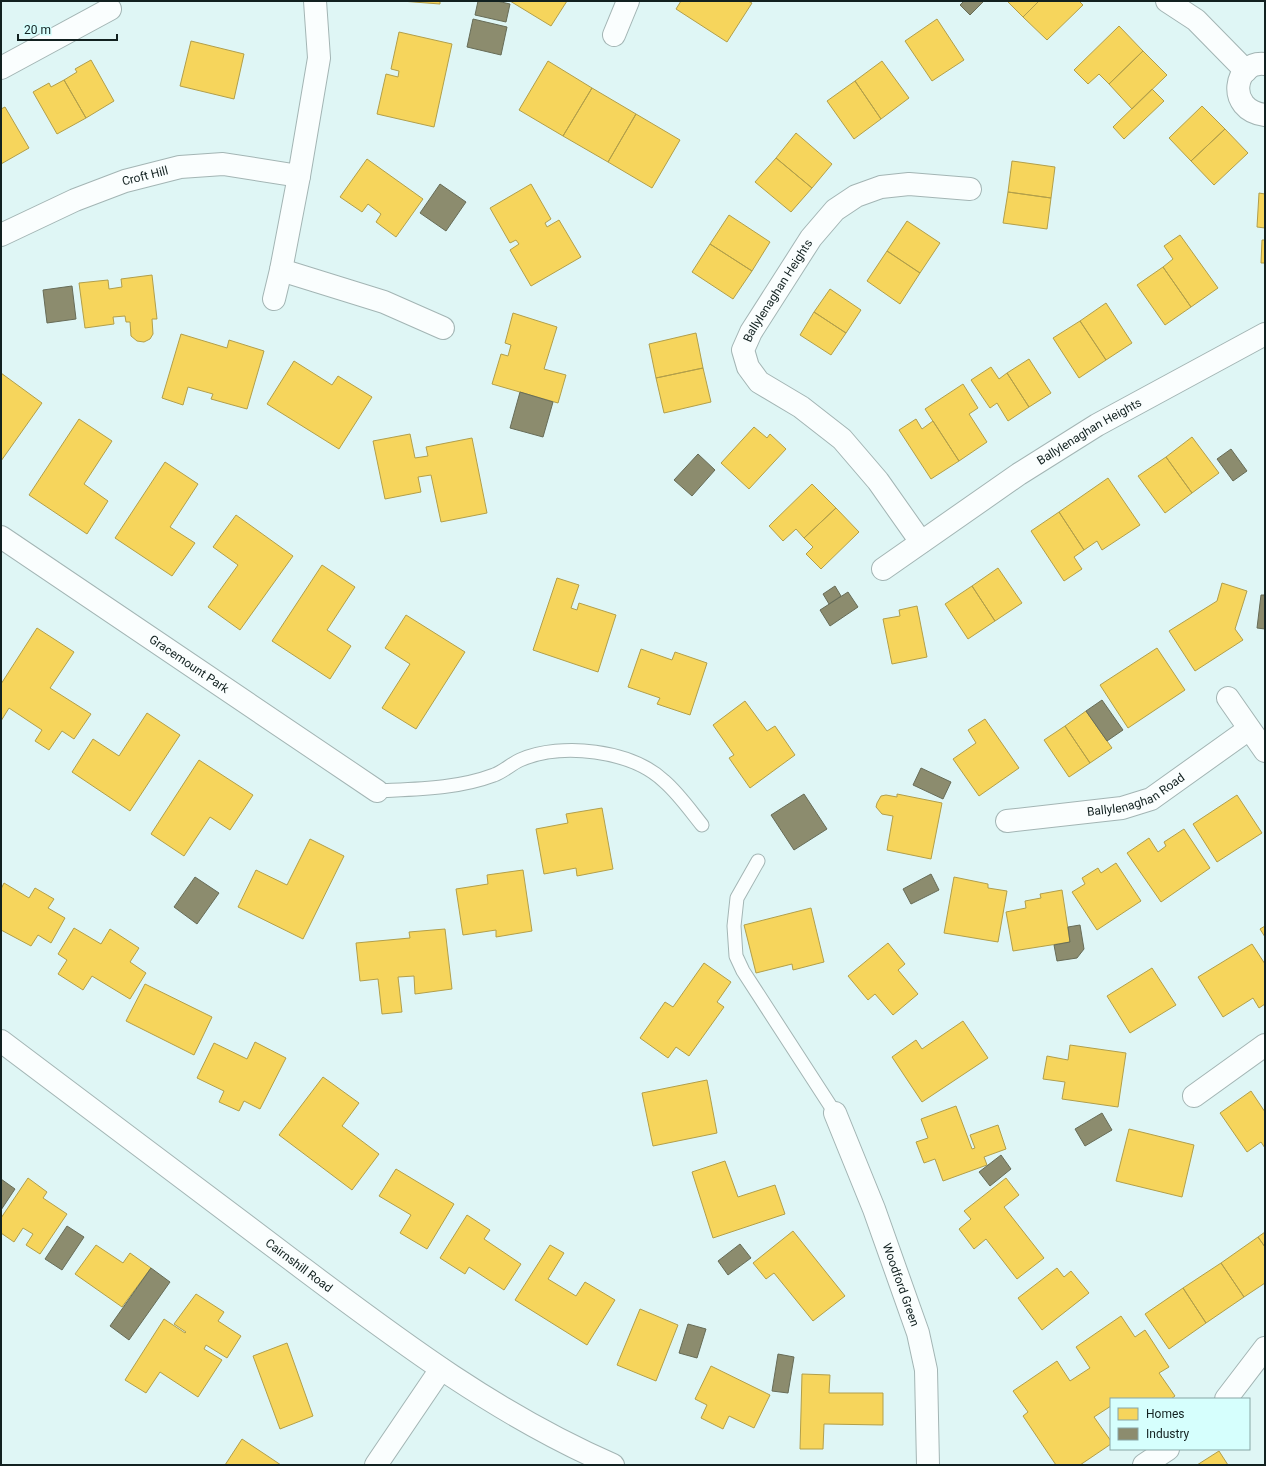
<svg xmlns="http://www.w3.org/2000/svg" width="1266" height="1466" font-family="Roboto,sans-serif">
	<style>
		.homes { fill: #f6d55c; stroke: #b29f4a }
		.industry { fill: #8c8c6e; stroke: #676c57 }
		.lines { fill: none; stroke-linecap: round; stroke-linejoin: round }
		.service-casing { stroke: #a3b5b4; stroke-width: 15 }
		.minor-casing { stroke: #a3b5b4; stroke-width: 24 }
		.tertiary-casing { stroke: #a3b5b4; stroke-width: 24 }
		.service { stroke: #fafefe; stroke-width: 13 }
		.minor { stroke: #fafefe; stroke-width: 22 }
		.tertiary { stroke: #fafefe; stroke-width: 22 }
		.labels { text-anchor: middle; stroke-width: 4; stroke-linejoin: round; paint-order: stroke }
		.street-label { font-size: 12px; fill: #122120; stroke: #d6fffd }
	</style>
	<rect width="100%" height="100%" fill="#dff6f5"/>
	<path class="homes" d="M401 1H440V4Z
		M510 1H567L551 26Z
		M681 1H748L752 3 727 42 676 9Z
		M1007 1H1039L1023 17Z
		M1039 1H1079L1083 5 1047 40 1023 17Z
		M937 19 964 60 932 81 905 41Z
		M1119 26 1143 51 1109 84 1099 74 1088 84 1074 70Z
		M399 32 452 44 434 127 377 114 386 74 398 77 399 71 391 69Z
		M191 41 244 54 234 99 180 86Z
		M1143 51 1167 75 1132 109 1109 84Z
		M91 60 114 101 86 118 64 80 77 72 75 69Z
		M548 61 592 88 563 136 519 110Z
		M882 61 909 98 881 119 855 81Z
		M64 80 86 118 57 134 33 92 49 83 51 87Z
		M855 81 881 119 854 139 827 101Z
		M592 88 636 114 608 162 563 136Z
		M1152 89 1164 101 1124 139 1113 127Z
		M1202 106 1225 129 1191 161 1169 138Z
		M5 107 29 148 1 164V109Z
		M636 114 680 140 652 188 608 162Z
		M1225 129 1248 153 1214 185 1191 161Z
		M796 133 832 164 812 188 776 158Z
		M776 158 812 188 791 212 755 182Z
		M367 159 423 199 396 237 376 222 381 214 368 204 362 212 340 197Z
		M1012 161 1055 167 1051 198 1008 192Z
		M531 184 551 219 545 223 547 227 559 220 581 257 531 286 510 250 519 244 516 240 510 243 490 208Z
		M1008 192 1051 198 1047 229 1003 223Z
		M1259 193 1265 194V228L1257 227Z
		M729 215 770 242 752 271 710 244Z
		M907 221 940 243 920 273 887 251Z
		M1180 235 1218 288 1191 307 1163 267 1173 259 1164 246Z
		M1262 240H1265V263H1261Z
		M710 244 752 271 733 299 692 272Z
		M887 251 920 273 900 304 867 281Z
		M1163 267 1191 307 1165 325 1137 285Z
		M152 275 157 319H152L153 334 150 339 144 342 137 341 131 336 130 322H126L125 316 113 317 114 324 85 328 79 283 108 280 109 289 122 287 121 279Z
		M830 289 861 310 846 333 814 312Z
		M1106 303 1132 343 1106 360 1080 321Z
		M814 312 846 333 831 355 800 335Z
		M513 313 557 327 544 369 566 375 558 403 492 384 501 354 508 356 511 345 505 343Z
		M1080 321 1106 360 1079 378 1053 338Z
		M696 333 703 368 656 378 649 344Z
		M181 334 227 348 229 340 264 351 247 409 211 399 213 394 188 387 183 405 162 398Z
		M1029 359 1051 393 1029 407 1007 373Z
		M294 361 332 385 338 376 372 397 339 449 267 404Z
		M991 367 999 379 1007 373 1029 407 1008 421 997 403 990 408 971 380Z
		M703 368 711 402 664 413 656 378Z
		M1 373 42 403 1 461Z
		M963 384 978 408 969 414 987 442 959 461 925 409Z
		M79 419 112 441 84 484 108 501 87 534 29 495Z
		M916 419 922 429 933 421 959 461 931 479 899 430Z
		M754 427 767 438 770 434 786 449 749 489 721 463Z
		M410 434 415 458 428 456 426 447 472 438 487 513 441 522 431 475 418 477 421 492 385 499 373 441Z
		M1192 437 1219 473 1192 493 1166 457Z
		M1166 457 1192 493 1165 513 1138 476Z
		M165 462 198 484 170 527 195 543 172 576 115 538Z
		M1108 478 1140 525 1102 550 1097 541 1084 550 1059 512Z
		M812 484 836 508 804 538 796 529 783 541 769 526Z
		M836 508 859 532 821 569 806 554 813 547 804 538Z
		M1059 512 1084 550 1074 557 1082 569 1064 581 1031 531Z
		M236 515 293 556 240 630 208 607 238 565 213 547Z
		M322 565 355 587 327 630 351 646 330 679 272 641Z
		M998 568 1022 603 995 621 972 586Z
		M557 578 579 585 571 608 577 610 579 603 616 615 598 672 533 650Z
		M1222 583 1247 591 1235 629 1243 640 1195 671 1169 631 1217 601Z
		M972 586 995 621 968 639 945 604Z
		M917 606 927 657 892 664 883 619 900 616 899 610Z
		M406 615 465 652 416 729 382 708 410 664 385 648Z
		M37 628 74 652 50 688 91 714 74 739 62 731 49 750 35 741 42 730 9 708 1 721V684Z
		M1157 648 1185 690 1128 728 1100 685Z
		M641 649 672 660 675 652 707 663 690 715 657 704 660 698 628 687Z
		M745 701 767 731 775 726 795 755 750 788 729 758 734 755 713 725Z
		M1086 711 1112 748 1090 763 1065 726Z
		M147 713 180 735 130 811 72 772 93 739 119 756Z
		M985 719 1019 768 979 796 953 759 976 743 968 730Z
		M1065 726 1090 763 1069 777 1044 740Z
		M199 760 253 795 230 830 210 817 184 856 151 834Z
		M897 794 942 803 931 859 887 850 893 816 882 814 876 807 877 803 881 796 886 795 897 797Z
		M1237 795 1262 833 1217 862 1193 824Z
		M602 808 613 869 577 876 576 868 544 874 536 829 568 823 566 814Z
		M1184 829 1210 868 1161 902 1127 853 1149 838 1158 852 1166 846 1164 842Z
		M310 839 344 856 303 939 238 907 256 870 287 885Z
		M1116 863 1141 901 1097 930 1072 892 1085 884 1082 878 1098 868 1101 873Z
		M523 870 532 931 496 937V930L463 935 456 889 488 884 487 875Z
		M954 877 988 884V888L1007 891 998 942 944 933Z
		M4 883 29 898 35 888 54 899 48 908 65 918 51 943 38 935 31 946 1 930V889Z
		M1062 890 1070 942 1013 951 1006 912 1026 908 1025 901 1041 898 1040 894Z
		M811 908 824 962 793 970 792 964 756 973 744 925Z
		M1265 926V937L1260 929Z
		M74 928 101 944 110 929 139 948 130 962 146 973 130 999 92 976 83 990 58 974 67 960 58 954Z
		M445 929 452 989 415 994 414 976 398 977 402 1012 382 1014 378 979 360 981 356 943 410 938 409 932Z
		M888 943 905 964 898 970 918 994 893 1015 875 994 868 1000 848 976Z
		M1252 944 1265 964V1004L1259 1008 1253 998 1223 1017 1198 977Z
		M704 963 731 982 717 1002 724 1007 689 1056 676 1047 668 1058 640 1038 665 1002 673 1007Z
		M1152 968 1176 1005 1130 1033 1107 996Z
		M145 984 212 1017 194 1055 126 1021Z
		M963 1021 988 1058 922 1102 892 1057 916 1040 922 1049Z
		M255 1042 286 1058 260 1109 244 1101 239 1111 219 1102 224 1091 197 1078 214 1043 247 1059Z
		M1070 1045 1126 1053 1118 1107 1062 1099 1065 1082 1043 1079 1047 1056 1068 1060Z
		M323 1077 359 1103 342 1126 379 1154 352 1190 279 1135Z
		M707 1080 717 1133 653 1146 642 1093Z
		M1251 1091 1265 1112V1148L1261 1142 1247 1152 1220 1113Z
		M956 1106 972 1149 975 1148 970 1135 998 1125 1006 1149 984 1157 987 1165 943 1181 935 1159 924 1163 916 1142 928 1138 921 1119Z
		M1129 1129 1194 1145 1182 1197 1116 1181Z
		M725 1161 738 1197 775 1185 785 1214 713 1238 692 1172Z
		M396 1169 454 1204 427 1249 400 1233 411 1215 379 1196Z
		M28 1178 47 1192 43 1198 67 1214 40 1254 26 1245 33 1234 23 1228 14 1242 1 1233V1218Z
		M1006 1178 1019 1195 1004 1207 1044 1258 1017 1279 986 1239 974 1249 959 1229 971 1219 964 1211Z
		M467 1215 490 1230 484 1239 521 1264 504 1290 469 1267 465 1274 440 1258Z
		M793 1231 845 1296 813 1321 774 1273 766 1279 753 1263Z
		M1265 1232V1247L1258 1237Z
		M1258 1237 1265 1247V1283L1244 1297 1221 1263Z
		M96 1245 123 1263 130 1253 151 1268 122 1307 75 1274Z
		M550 1245 564 1253 548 1279 576 1296 585 1282 615 1300 587 1345 515 1300Z
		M1221 1263 1244 1297 1206 1323 1183 1288Z
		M1057 1268 1064 1277 1071 1271 1089 1293 1042 1330 1018 1298Z
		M1183 1288 1206 1323 1169 1349 1145 1314Z
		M196 1294 224 1312 218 1321 241 1336 227 1358 206 1345 204 1349 222 1360 198 1397 160 1372 146 1393 125 1380 164 1319 185 1333 186 1332 174 1324Z
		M640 1309 678 1325 656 1381 617 1365Z
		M1121 1316 1135 1337 1145 1330 1169 1367 1159 1373 1175 1396 1171 1399H1111V1406L1094 1417 1111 1441V1444L1080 1465H1056L1023 1416 1028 1412 1013 1391 1057 1361 1070 1381 1090 1368 1076 1347Z
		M287 1343 313 1416 280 1429 253 1356Z
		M711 1366 770 1395 754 1428 729 1416 723 1429 701 1418 707 1405 695 1399Z
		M802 1374 830 1375 829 1393H883V1425L824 1424 823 1449H800Z
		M242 1439 281 1465H225Z
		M1219 1451 1228 1465H1197Z"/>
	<path class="industry" d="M478 1H497L510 4 506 22 475 15Z
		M964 1H984L970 15 960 5Z
		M473 19 507 27 501 55 467 47Z
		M440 184 466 202 446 231 420 213Z
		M72 286 76 319 47 323 43 290Z
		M520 392 553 402 543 437 510 428Z
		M1231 449 1247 471 1233 481 1217 459Z
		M698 454 715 470 692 496 674 480Z
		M835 586 841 596 829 604 823 594Z
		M848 592 858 607 830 626 820 610Z
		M1261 595H1265V629L1257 628Z
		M1102 700 1123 730 1107 741 1086 711Z
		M921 768 951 782 943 799 913 785Z
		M804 794 827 829 794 850 771 815Z
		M931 874 939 890 911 904 903 889Z
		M195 877 219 893 197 924 174 907Z
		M1080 925 1084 949 1077 958 1057 961 1054 945 1070 942 1068 927Z
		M1102 1113 1112 1130 1085 1146 1075 1129Z
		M1001 1155 1011 1169 990 1186 979 1172Z
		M1 1179 15 1189 1 1210Z
		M67 1226 84 1237 62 1270 45 1259Z
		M740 1244 751 1258 728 1275 718 1261Z
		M151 1268 170 1282 129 1340 110 1326Z
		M688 1324 706 1329 697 1358 679 1353Z
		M778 1354 794 1357 788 1393 772 1391Z"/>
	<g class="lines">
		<defs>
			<path id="service" d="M377 791C416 789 457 789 494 775 503 772 511 764 520 760 562 742 631 750 664 781 678 793 690 810 702 825
				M758 861 737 898 734 926 736 956 743 971 835 1113"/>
			<g id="minor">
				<path d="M1167 1 1196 20 1246 71"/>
				<path d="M614 35 628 1"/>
				<path d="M1265 64C1234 60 1225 110 1265 115"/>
				<path d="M1 68 110 9"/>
				<path id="s1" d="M1 235 75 200 125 181 180 167 223 164 299 176"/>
				<path d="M281 270 384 302 443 328"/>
				<path d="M274 299 281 270 299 176 319 58 315 1"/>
				<path id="s2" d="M1 537 377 791"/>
				<path id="s3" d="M921 542 878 481 842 439 801 407 759 382 748 367 743 350 751 332 811 238 835 210 856 196 881 187 909 184 970 189"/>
				<path id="s4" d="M883 569 1019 474 1097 425 1265 334"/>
				<path d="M1228 698 1265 751"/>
				<path id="s5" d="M1007 821 1122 808 1151 799 1249 729"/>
				<path d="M1194 1096 1265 1045"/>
				<path id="s6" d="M835 1113 874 1209 918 1333 926 1370 928 1465"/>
				<path d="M1226 1399 1265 1348"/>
				<path d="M376 1465 441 1369"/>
				<path d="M1144 1465 1168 1449"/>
			</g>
			<g id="tertiary">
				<path id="s7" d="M1 1041C97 1113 193 1186 289 1258 393 1336 493 1413 613 1465"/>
			</g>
		</defs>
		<use href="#service" class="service-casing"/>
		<use href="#minor" class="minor-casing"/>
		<use href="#tertiary" class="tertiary-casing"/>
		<use href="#service" class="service"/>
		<use href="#minor" class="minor"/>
		<use href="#tertiary" class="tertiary"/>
	</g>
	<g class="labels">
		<g class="street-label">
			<text dy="4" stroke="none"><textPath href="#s1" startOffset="156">Croft Hill</textPath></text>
			<text dy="4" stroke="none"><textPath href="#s3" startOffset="336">Ballylenaghan Heights</textPath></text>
			<text dy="4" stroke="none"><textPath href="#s4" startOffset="248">Ballylenaghan Heights</textPath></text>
			<text dy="4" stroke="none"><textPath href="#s2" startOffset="227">Gracemount Park</textPath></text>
			<text dy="4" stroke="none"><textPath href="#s5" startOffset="133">Ballylenaghan Road</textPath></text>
			<text dy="4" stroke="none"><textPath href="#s7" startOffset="373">Cairnshill Road</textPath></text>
			<text dy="4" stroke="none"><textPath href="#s6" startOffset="184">Woodford Green</textPath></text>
		</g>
	</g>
	<rect width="1266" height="1466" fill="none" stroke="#122120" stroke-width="4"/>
	<rect x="1110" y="1398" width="140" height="52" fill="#d6fffd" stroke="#88a6a5"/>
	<rect x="1118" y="1408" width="20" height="12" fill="#f6d55c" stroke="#88a6a5"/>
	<text x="1146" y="1418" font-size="12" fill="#122120">Homes</text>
	<rect x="1118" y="1428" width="20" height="12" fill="#8c8c6e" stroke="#88a6a5"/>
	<text x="1146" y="1438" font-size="12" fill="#122120">Industry</text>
	<path d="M18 34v6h99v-6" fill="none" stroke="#122120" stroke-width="2"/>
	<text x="24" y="34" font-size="12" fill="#122120" stroke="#d6fffd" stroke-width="3" paint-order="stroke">20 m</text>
</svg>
